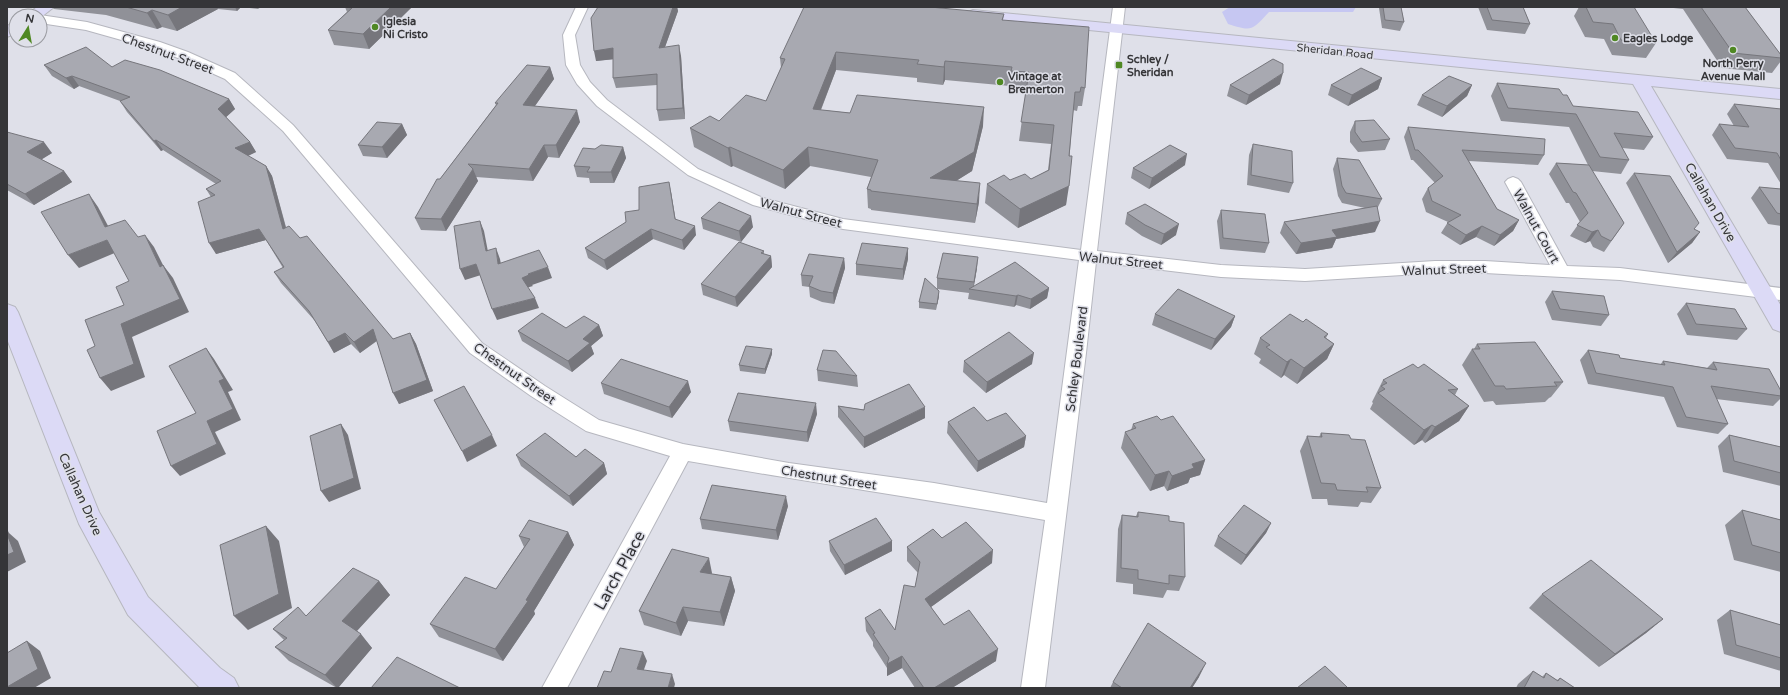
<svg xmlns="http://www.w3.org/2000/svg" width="1788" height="695" font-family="'Varela Round',sans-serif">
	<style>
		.green { fill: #c6c7f2 }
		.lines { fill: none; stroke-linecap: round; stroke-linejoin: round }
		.street-casing { stroke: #b6b7bf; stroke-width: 2 }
		.secondary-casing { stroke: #b6b7bf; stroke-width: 2 }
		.street { fill: #fff; fill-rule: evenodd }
		.secondary { fill: #dcdaf6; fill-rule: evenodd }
		.wall { fill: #909198 }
		.shaded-wall { fill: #76767c }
		.building { fill: #a8a9b1; stroke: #76767c }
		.poi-dot { fill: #4f8823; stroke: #dfe0e9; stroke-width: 1.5 }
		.labels { text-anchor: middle; stroke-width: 3; stroke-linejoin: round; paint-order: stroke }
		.far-poi-label { font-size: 11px; font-weight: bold; fill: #353538; stroke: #dfe0e9; text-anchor: start }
		.far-street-label { font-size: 11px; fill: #353538; stroke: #dfe0e9 }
		.street-label { font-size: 13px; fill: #353538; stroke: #dfe0e9 }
		.near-street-label { font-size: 16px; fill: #353538; stroke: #dfe0e9 }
	</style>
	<rect width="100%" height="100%" fill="#dfe0e9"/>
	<path class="green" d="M1230 7H1356L1353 12H1269C1252 30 1253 32 1228 24L1222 12Z"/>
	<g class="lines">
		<defs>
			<path id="street" d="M576 7H588L575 35 580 65 590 82 607 100 698 169 763 198 843 219 1081 250 1113 7H1125L1097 251 1221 265 1305 269 1435 261H1485L1550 265 1505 182 1508 179 1513 177 1518 179 1521 182 1567 266 1620 268 1781 288V300L1620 280 1485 273H1435L1305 281 1221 277 1096 262 1086 353 1045 688H1021L1045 520C926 499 807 482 688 461L567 688H542L670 456 586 431 531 396 470 353 283 131 225 79 178 58 150 48 86 30 40 23V16H37L40 15 87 22 160 42 188 52 235 73 293 125 482 343 545 386 599 420 683 444 789 463 934 483 1047 503 1079 260 843 229 753 205 688 175 597 106 577 84 566 65 563 35Z"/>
			<path id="secondary" d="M37 7H54L40 18V16H25Z
				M973 10 1781 89V99L1651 86 1781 306V332L1773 329 1633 84 968 18 965 15 968 12Z
				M16 22V33L7 37V26Z
				M7 304 15 307 18 312 99 512 148 597 220 668 234 678 239 688H200L128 615 79 524 7 339Z"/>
		</defs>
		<use href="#street" class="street-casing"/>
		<use href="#secondary" class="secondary-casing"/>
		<use href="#street" class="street"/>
		<use href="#secondary" class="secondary"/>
	</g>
	<path class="wall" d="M52 7H261L258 9 241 7 237 11 218 9 177 31 162 27 157 29 106 15 54 9Z
		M345 7H412L369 49 334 45 328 30 347 12Z
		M598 7H677L678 11 665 47 681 56 685 119 659 121 657 110V85L616 88 613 78V59L596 61Z
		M1369 7H1401L1404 22 1400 31 1382 28 1379 8Z
		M1478 7H1523L1530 24 1525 34 1487 30Z
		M1579 7H1586L1656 43 1646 58 1612 55 1604 39 1585 37 1574 16Z
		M1664 7H1745L1781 55V61L1772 73 1722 68 1683 9Z
		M1004 14 1003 20 1085 88 1082 106H1078L1077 111 1073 110 1066 205 1018 228 985 203 987 184 1010 180 1031 179 1048 170 1051 144 1019 141 1026 91 1009 89 1010 86 945 80 943 85 917 82V78L836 70 821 110 983 126 972 171 956 181 979 202 975 223 871 210V209L868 208 867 189 871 177 810 166 785 189 733 166 731 167 694 147 690 128 719 121 766 101 781 68 780 58Z
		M44 65 112 67 229 99 235 109 226 117 250 142 256 152 248 156 266 166 272 176 286 227 300 238 393 339 410 333 416 344 433 391 399 404 377 341 360 353 351 344 334 353 315 321 281 283 274 272 283 268 266 240 216 254 211 197 206 189 216 184 163 150 161 151 127 112 120 101 79 86 74 89 52 76Z
		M550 67 554 79 535 106 580 122 559 158 548 157 533 181 476 177 478 181 446 231 421 230 415 218 440 179 496 105 495 103Z
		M1382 78 1378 89 1348 106 1328 95 1331 85Z
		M1497 83 1563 95 1573 106 1653 137 1644 150 1622 148 1629 160 1621 174 1592 171 1624 223 1604 252 1593 247 1590 241 1585 243 1570 236 1580 222 1569 203H1566L1549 174 1556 163 1588 165 1569 127 1501 121 1491 96Z
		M1280 84 1246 105 1227 96 1230 85Z
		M1472 85 1467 96 1442 117 1417 105 1422 95Z
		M1734 104 1781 109V184L1768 163 1727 159 1712 135 1719 124 1734 126 1727 114Z
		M1355 121 1390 139 1385 150 1358 152 1350 142V132Z
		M402 124 407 135 387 158 363 156 358 145Z
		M1408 127 1544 155 1538 165 1469 161 1497 209 1519 220 1513 231 1494 246 1476 237 1460 245 1441 233 1448 222 1426 212 1422 199 1428 188 1435 183 1413 160H1411L1404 137Z
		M7 132 52 153 41 159 64 171 72 182 34 205 7 190Z
		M1253 144 1293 183 1289 193 1247 185 1249 155Z
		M623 147 626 158 614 183H590L589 178 577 177 574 166 595 149Z
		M1337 158 1382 199 1377 209 1375 232 1336 239 1332 248 1296 254 1280 233 1284 222 1365 208 1342 203 1338 196 1333 169Z
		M1185 165 1149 189 1131 178 1133 168Z
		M1634 173 1694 229 1700 232 1692 243 1668 263 1626 183Z
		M1759 187 1781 189V226L1768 224 1751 198Z
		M671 192 675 219 696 235 684 250 653 239 607 270 588 258 585 248 626 222 639 210Z
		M1221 210 1269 243 1265 253 1220 249 1217 221Z
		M1127 213 1176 235 1161 245 1142 236 1125 224Z
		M701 218 753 227 741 242 703 229Z
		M908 248V259L903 280 856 275V264Z
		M764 251V254L771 256 772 267 737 307 703 295 701 284Z
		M844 258 845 268 834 304 822 302 810 297 809 287 802 286 801 275Z
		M977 268 974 286 1049 288 1047 298 1030 309 1016 305 1014 307 968 299 969 293 937 289 939 296 936 310 919 308V302L937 289V278Z
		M1552 291 1609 315 1601 326 1552 320 1545 302Z
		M1686 303 1747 329 1737 340 1687 335 1677 314Z
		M1155 314 1235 316 1231 327 1211 350 1152 325Z
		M1303 322 1328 334 1326 338 1334 344 1327 359 1297 384 1284 375 1281 378 1259 363 1261 359 1254 354 1260 338Z
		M599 325 603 336 591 346 594 354 572 372 522 341 518 331 566 328Z
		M1477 344 1563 382 1551 397 1549 398 1545 402 1496 405 1493 401 1484 402 1462 365 1472 349H1474Z
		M1588 350 1620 358 1660 365 1663 361 1707 368 1713 362 1781 391V398L1773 406 1716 399 1728 424 1718 434 1677 427 1664 397 1588 384 1580 360Z
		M772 354 765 374 740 371 739 365Z
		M964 361 1032 364 986 393 963 372Z
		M1418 368 1458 389 1455 395 1469 406 1459 421 1425 443 1422 440 1414 445 1370 409 1373 403 1372 402 1383 380Z
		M817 370 857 376 858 387 818 381Z
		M601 383 691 392 672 418 604 394Z
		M838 406 925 418 864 448 838 417Z
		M817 414 808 442 730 431 728 421Z
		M1161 420 1205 460 1200 475 1190 478 1188 483 1167 491 1164 486 1150 491 1121 448 1125 432 1131 430 1133 424Z
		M987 421 1026 436 1024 447 977 472 947 433 948 422Z
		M1321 433 1351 439 1381 488 1371 503 1361 502 1358 507 1328 505 1327 499H1312L1300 451 1307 436 1319 437Z
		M1729 435 1781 447V486L1723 472 1718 446Z
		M516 455 576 457 604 463 607 474 573 506 521 466Z
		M788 506 778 540 702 529 700 519Z
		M1742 510 1781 520V572L1734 560 1725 525Z
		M1138 512 1169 521 1185 577 1179 591 1167 590 1163 598 1133 594V584L1116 582 1118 529 1122 515 1136 516Z
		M1271 523 1266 533 1241 565 1214 546 1218 536Z
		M568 532 574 545 534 611 535 614 503 661 439 637 430 624 496 589 524 547 519 536Z
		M942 538 992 563 931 607 944 625 996 661 952 688H915L902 668 887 676V668L873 646V642L866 631 865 618 895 630 915 587 918 573 907 561V547Z
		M829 541H892V551L845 575 830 551Z
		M712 573V574L731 577 735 591 724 626 688 621 681 636 644 625 639 611Z
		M379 581 390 595 357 631 372 648 338 688H337L289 661 275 647 284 640 273 629 306 616Z
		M1542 594 1663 619 1646 633 1599 667 1529 608Z
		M1730 610 1781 625V671L1724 654 1717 620Z
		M1533 671 1542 677 1546 673 1557 680 1560 678 1575 688H1516L1518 684Z
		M1199 677 1192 688H1110L1113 682Z"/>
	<path class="shaded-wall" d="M182 7H217L218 9 177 31 168 15Z
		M235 7H241L237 11Z
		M391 7H412L369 49 363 34Z
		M673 7H677L678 11 661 58 659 48Z
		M152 10 162 27 157 29 147 13Z
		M679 45 681 56 685 119 683 108Z
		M613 48 616 59 596 61 594 51Z
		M836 52V70L814 127 813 109Z
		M945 61V80L943 85 944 67Z
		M550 67 554 79 527 117 523 105Z
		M1283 73 1280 84 1246 105 1249 95Z
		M72 76 79 86 74 89 66 78Z
		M1382 78 1378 89 1348 106 1352 95Z
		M1472 85 1467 96 1442 117 1447 106Z
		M229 99 235 109 224 119 218 109Z
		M984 107 983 126 972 171 930 197V178Z
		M577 110 580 122 559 158 556 145Z
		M402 124 407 135 387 158 382 147Z
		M156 140 163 150 161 151 154 141Z
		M44 142 52 153 36 163 27 152Z
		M250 142 256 152 241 159 235 148Z
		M544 145 548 157 533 181 529 169Z
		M623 147 626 158 614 183 611 172Z
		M730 147 733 166 731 167 728 148Z
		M808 147 810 166 785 189 783 170Z
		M1187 154 1185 165 1149 189 1152 178Z
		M266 166 272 176 289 240 283 229Z
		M473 169 478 181 446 231 441 219Z
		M64 171 72 182 34 205 25 194Z
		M669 182 671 192 677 228 675 219Z
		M980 183 979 202 975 223 977 204Z
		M1069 186 1066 205 1018 228 1020 209Z
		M89 194 98 207 115 239 105 227Z
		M751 216 753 227 741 242 739 231Z
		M1519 220 1513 231 1494 246 1500 235Z
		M480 221 484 231 490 262 486 251Z
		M1380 221 1375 232 1336 239 1332 248 1296 254 1301 243 1332 230Z
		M1179 224 1176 235 1161 245 1164 234Z
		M695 226 696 235 684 250 682 240Z
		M1482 226 1476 237 1460 245 1466 235Z
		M259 229 266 240 216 254 209 243Z
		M651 229 653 239 607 270 604 260Z
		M1598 230 1590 241 1585 243 1592 232Z
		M1700 232 1692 243 1668 263 1677 252Z
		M145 235 154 247 170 279 160 267Z
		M107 240 117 252 79 268 68 255Z
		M496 248 500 259 503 275 498 264Z
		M908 248V259L903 280V269Z
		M771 256 772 267 737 307 735 297Z
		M978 257 977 268 973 290 974 282Z
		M844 258 845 268 834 304 833 293Z
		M476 264 481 275 465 280 460 269Z
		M163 265 173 278 189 312 132 337 145 377 111 391 100 378 121 324Z
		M548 267 552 278 532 285 533 286 526 288 522 278 528 274Z
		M1049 288 1047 298 1030 309 1031 299Z
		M939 291V296L936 310 937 304Z
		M1018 295 1016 305 1014 307 1016 296Z
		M535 298 539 308 497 320 492 309Z
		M1235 316 1231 327 1211 350 1215 339Z
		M599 325 603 336 591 346 594 354 572 372 568 361 583 339Z
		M373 329 379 339 360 353 354 342Z
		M345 333 351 344 334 353 328 342Z
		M410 333 416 344 433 391 399 404 393 393Z
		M1334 344 1327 359 1297 384 1304 368Z
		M206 348 214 359 233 390 228 392 241 420 215 432 226 454 180 476 171 466 207 421 219 381Z
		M772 349V354L765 374V369Z
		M1034 353 1032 364 986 393 987 382Z
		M1291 359 1284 375 1281 378 1287 362Z
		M688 381 691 392 672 418 669 407Z
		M816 403 817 414 808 442 807 432Z
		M1469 406 1459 421 1425 443 1435 427Z
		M925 407V418L864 448V437Z
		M341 424 348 435 361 489 329 502 321 491Z
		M1432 425 1422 440 1414 445 1424 430Z
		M492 435 497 446 467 462 462 451Z
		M1026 436 1024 447 977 472 978 461Z
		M1205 460 1200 475 1190 478 1188 483 1167 491 1172 476 1192 464Z
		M604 463 607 474 573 506 569 496Z
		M1169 471 1164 486 1150 491 1155 475Z
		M786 496 788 506 778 540 776 530Z
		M1271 523 1266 533 1241 565 1246 555Z
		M266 526 279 541 292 608 248 630 234 616Z
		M7 529 9 533 18 541 26 562 7 572Z
		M568 532 574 545 534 611 535 614 503 661 495 649Z
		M892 541V551L845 575 844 565Z
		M993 550 992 563 924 612 925 599Z
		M709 558 712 573 704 586 700 572Z
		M731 577 735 591 724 626 720 612Z
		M379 581 390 595 353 635 342 621Z
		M683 607 688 621 681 636 676 623Z
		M1663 619 1646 633 1599 667 1615 654Z
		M361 634 372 648 338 688H337L325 675Z
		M27 641 40 651 51 678 34 688H7Z
		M998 649 996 661 952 688H934Z
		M643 652 647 661 641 678 637 669Z
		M902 656V668L887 676V664Z
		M1206 663 1199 677 1192 688H1190Z
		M672 674 675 684 674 688H668Z"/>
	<path class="building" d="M126 7H182L168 15 152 10 147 13Z
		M345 7H391L363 34 328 30 352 8Z
		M598 7H673L659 48 679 45 683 108 657 110V74L613 78V48L594 51 591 18Z
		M804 7H930L1004 14 1002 20 1089 27 1085 88 1081 87 1080 92H1075L1069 156H1072L1069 186 1020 209 987 184 1004 175 1010 180 1025 174 1031 179 1049 170 1054 125 1021 122 1029 72 1011 71 1012 67 945 61 944 67 917 64 919 60 836 52 813 109 850 113 857 95 984 107 974 152 930 178 980 183 977 204 871 191V190L867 189 878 160 808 147 783 170 730 147 728 148 690 128 710 116 719 121 746 95 766 101 785 59 780 58Z
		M1383 7H1401L1404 22 1385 20Z
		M1487 7H1523L1530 24 1492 20Z
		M1586 7H1634L1656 43 1621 40 1613 24 1593 22Z
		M1701 7H1745L1781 55V58L1733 53Z
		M86 47 112 67 125 60 160 70 229 99 218 109 250 142 235 148 266 166 283 229 289 226 300 238 307 236 393 339 410 333 427 380 393 393 373 329 354 342 345 333 328 342 309 311 274 272 284 267 259 229 209 243 198 202 215 195 206 189 221 181 156 140 154 141 120 101 130 97 72 76 66 78 44 65Z
		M1273 59 1283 64V73L1249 95 1230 85Z
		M527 65 550 67 523 105 577 110 556 145H544L529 169 468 164 473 169 441 219 415 218 437 179H440L498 103H495Z
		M1361 68 1382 78 1352 95 1331 85Z
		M1449 76 1472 85 1447 106 1422 95Z
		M1497 83 1559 89 1563 95H1567L1573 106 1638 112 1653 137 1614 133 1629 160 1600 157 1576 114 1508 108Z
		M1734 104 1781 109V160L1777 153 1735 148 1719 124 1749 127Z
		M1374 120 1390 139 1362 142 1355 132V121Z
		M377 122 402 124 382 147 358 145Z
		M1408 127 1545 139 1544 155 1462 150 1497 209 1519 220 1500 235 1482 226 1466 235 1447 223 1461 215 1432 201 1428 188 1443 176 1418 150H1415Z
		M7 132 44 142 27 152 64 171 25 194 7 184Z
		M1253 144 1292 151 1293 183 1251 175Z
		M601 145 623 147 611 172H587L590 167 574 166 583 148 595 149Z
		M1170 145 1187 154 1152 178 1133 168Z
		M1337 158 1359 160 1382 199 1346 193 1342 186Z
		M1556 163 1589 165 1624 223 1611 241 1601 236 1598 230 1592 232 1577 225 1588 213 1576 193 1573 192Z
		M1634 173 1670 176 1699 223 1694 229 1700 232 1677 252Z
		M669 182 675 219 695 226 682 240 651 229 604 260 585 248 626 222 625 212 639 210V187Z
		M1759 187 1781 189V214L1777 213Z
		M89 194 105 227 125 220 138 237 145 235 160 267 163 265 180 299 121 324 134 364 100 378 87 350 95 346 85 320 124 305 116 287 129 281 107 240 68 255 41 212Z
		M719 202 751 216 739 231 701 218Z
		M1145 204 1179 224 1164 234 1145 225 1127 213Z
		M1377 206 1380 221 1332 230 1337 237 1301 243 1284 222Z
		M1221 210 1265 214 1269 243 1223 238Z
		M480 221 486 251 496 248 498 264 539 250 548 267 528 274 529 275 522 278 535 298 492 309 476 264 460 269 454 226Z
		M739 242 764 251 761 253 771 256 735 297 701 284Z
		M862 243 908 248 903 269 856 264Z
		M943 253 978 257 974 282 937 278Z
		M809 254 844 258 833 293 821 291 809 286 813 276 801 275Z
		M1015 262 1049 288 1031 299 1018 295 1016 296 969 289Z
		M925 278 939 291 937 304 919 302Z
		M1178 289 1235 316 1215 339 1155 314Z
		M1552 291 1604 296 1609 315 1560 309Z
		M1686 303 1735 309 1747 329 1696 324Z
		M542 313 566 328 584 316 599 325 583 339 590 343 568 361 518 331Z
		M1290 314 1303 322 1306 319 1328 334 1324 337 1334 344 1304 368 1291 359 1287 362 1266 347 1270 345 1260 338Z
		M1009 332 1034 353 987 382 964 361Z
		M1535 342 1563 382H1554L1557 386 1506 389 1504 386H1495L1472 349H1480L1477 344Z
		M746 346 772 349 765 369 739 365Z
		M206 348 224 379 219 381 233 409 207 421 217 444 171 466 157 431 196 413 169 366Z
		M823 350 836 351 857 376 817 370Z
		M1588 350 1619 355 1620 358 1665 365 1663 361 1717 370 1713 362 1769 369 1781 391V396L1711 386 1728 424 1686 417 1673 387 1596 373Z
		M621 359 688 381 669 407 601 383Z
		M1413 364 1418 368 1424 364 1458 389 1448 390 1469 406 1435 427 1432 425 1424 430 1378 393 1385 389 1381 386 1387 383 1383 380Z
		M909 384 925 407 864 437 838 406 864 410 865 404Z
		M464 386 492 435 462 451 434 400Z
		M738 393 816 403 807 432 728 421Z
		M974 407 987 421 1006 413 1026 436 978 461 948 422Z
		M1157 416 1161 420 1173 416 1205 460 1192 464 1194 468 1172 476 1169 471 1155 475 1125 432 1136 428 1133 424Z
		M341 424 354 478 321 491 310 436Z
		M545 433 576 457 585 449 604 463 569 496 516 455Z
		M1321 433 1349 435 1351 439 1365 440 1381 488 1366 487 1368 492 1337 490 1335 484 1321 483 1307 436 1322 437Z
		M1729 435 1781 447V473L1734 461Z
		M712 485 786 496 776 530 700 519Z
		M1244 505 1271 523 1246 555 1218 536Z
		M1742 510 1781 520V553L1752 545Z
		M1138 512 1169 516V521L1184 523 1185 577 1169 575V584L1138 579V570L1121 568 1122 515 1138 517Z
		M876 518 892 541 844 565 829 541Z
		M529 520 568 532 526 600 528 601 495 649 430 624 465 577 496 589 530 539 519 536Z
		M966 522 993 550 925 599 944 625 969 610 998 649 934 688H924L902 656 887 664 889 658 873 634 875 633 865 618 880 609 895 630 904 585 915 587 920 562 907 547 933 529 942 538Z
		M266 526 279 594 234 616 220 545Z
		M7 534 14 552 7 555Z
		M672 549 709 558 700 572 731 577 720 612 683 607 676 623 639 611Z
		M1591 560 1663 619 1615 654 1542 594Z
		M353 568 379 581 342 621 361 634 325 675 275 647 287 638 273 629 298 607 306 616Z
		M1730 610 1781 625V658L1736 645Z
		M1148 623 1206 663 1190 688H1122L1113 682Z
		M27 641 38 669 7 687V653Z
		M620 648 643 652 637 669 672 674 668 688H597L604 671 611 672Z
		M397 657 460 688H371Z
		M1325 666 1348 688H1297Z
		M1533 671 1544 678 1546 673 1558 681 1560 678 1575 688H1524Z"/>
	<g class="poi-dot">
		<circle cx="375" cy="27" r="4"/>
		<circle cx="1615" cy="38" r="4"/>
		<circle cx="1733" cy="50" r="4"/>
		<rect x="1115" y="61" width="8" height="8" rx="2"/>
		<circle cx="1000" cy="82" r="4"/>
	</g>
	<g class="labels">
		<g class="far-poi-label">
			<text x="383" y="25">Iglesia<tspan x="383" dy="13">Ni Cristo</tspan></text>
			<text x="1623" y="42">Eagles Lodge</text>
			<text x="1127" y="63">Schley /<tspan x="1127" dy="13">Sheridan</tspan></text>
			<text x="1733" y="67" text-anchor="middle">North Perry<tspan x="1733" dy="13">Avenue Mall</tspan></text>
			<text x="1008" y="80">Vintage at<tspan x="1008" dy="13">Bremerton</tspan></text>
		</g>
		<g class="far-street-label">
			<text transform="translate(1335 51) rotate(6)" y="4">Sheridan Road</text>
		</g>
		<g class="street-label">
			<text transform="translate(168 53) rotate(20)" y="5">Chestnut Street</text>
			<text transform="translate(1711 202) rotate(60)" y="5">Callahan Drive</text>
			<text transform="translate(801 212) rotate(15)" y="5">Walnut Street</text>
			<text transform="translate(1537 226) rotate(61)" y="5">Walnut Court</text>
			<text transform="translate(1121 260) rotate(6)" y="5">Walnut Street</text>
			<text transform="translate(1444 269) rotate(-2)" y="5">Walnut Street</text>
			<text transform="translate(1076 359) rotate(-83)" y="5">Schley Boulevard</text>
			<text transform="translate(515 373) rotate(35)" y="5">Chestnut Street</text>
			<text transform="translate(829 477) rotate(9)" y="5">Chestnut Street</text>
			<text transform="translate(81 494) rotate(66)" y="5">Callahan Drive</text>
		</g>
		<g class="near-street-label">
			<text transform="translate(619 570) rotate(-61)" y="6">Larch Place</text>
		</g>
	</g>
	<rect width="1788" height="695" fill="none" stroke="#353538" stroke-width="16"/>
	<g transform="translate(28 28) rotate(11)"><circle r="19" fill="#dfe0e9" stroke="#9b9ca2"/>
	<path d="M0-3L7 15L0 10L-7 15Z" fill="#4f8823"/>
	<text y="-6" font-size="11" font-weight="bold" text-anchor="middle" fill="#353538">N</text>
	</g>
</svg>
